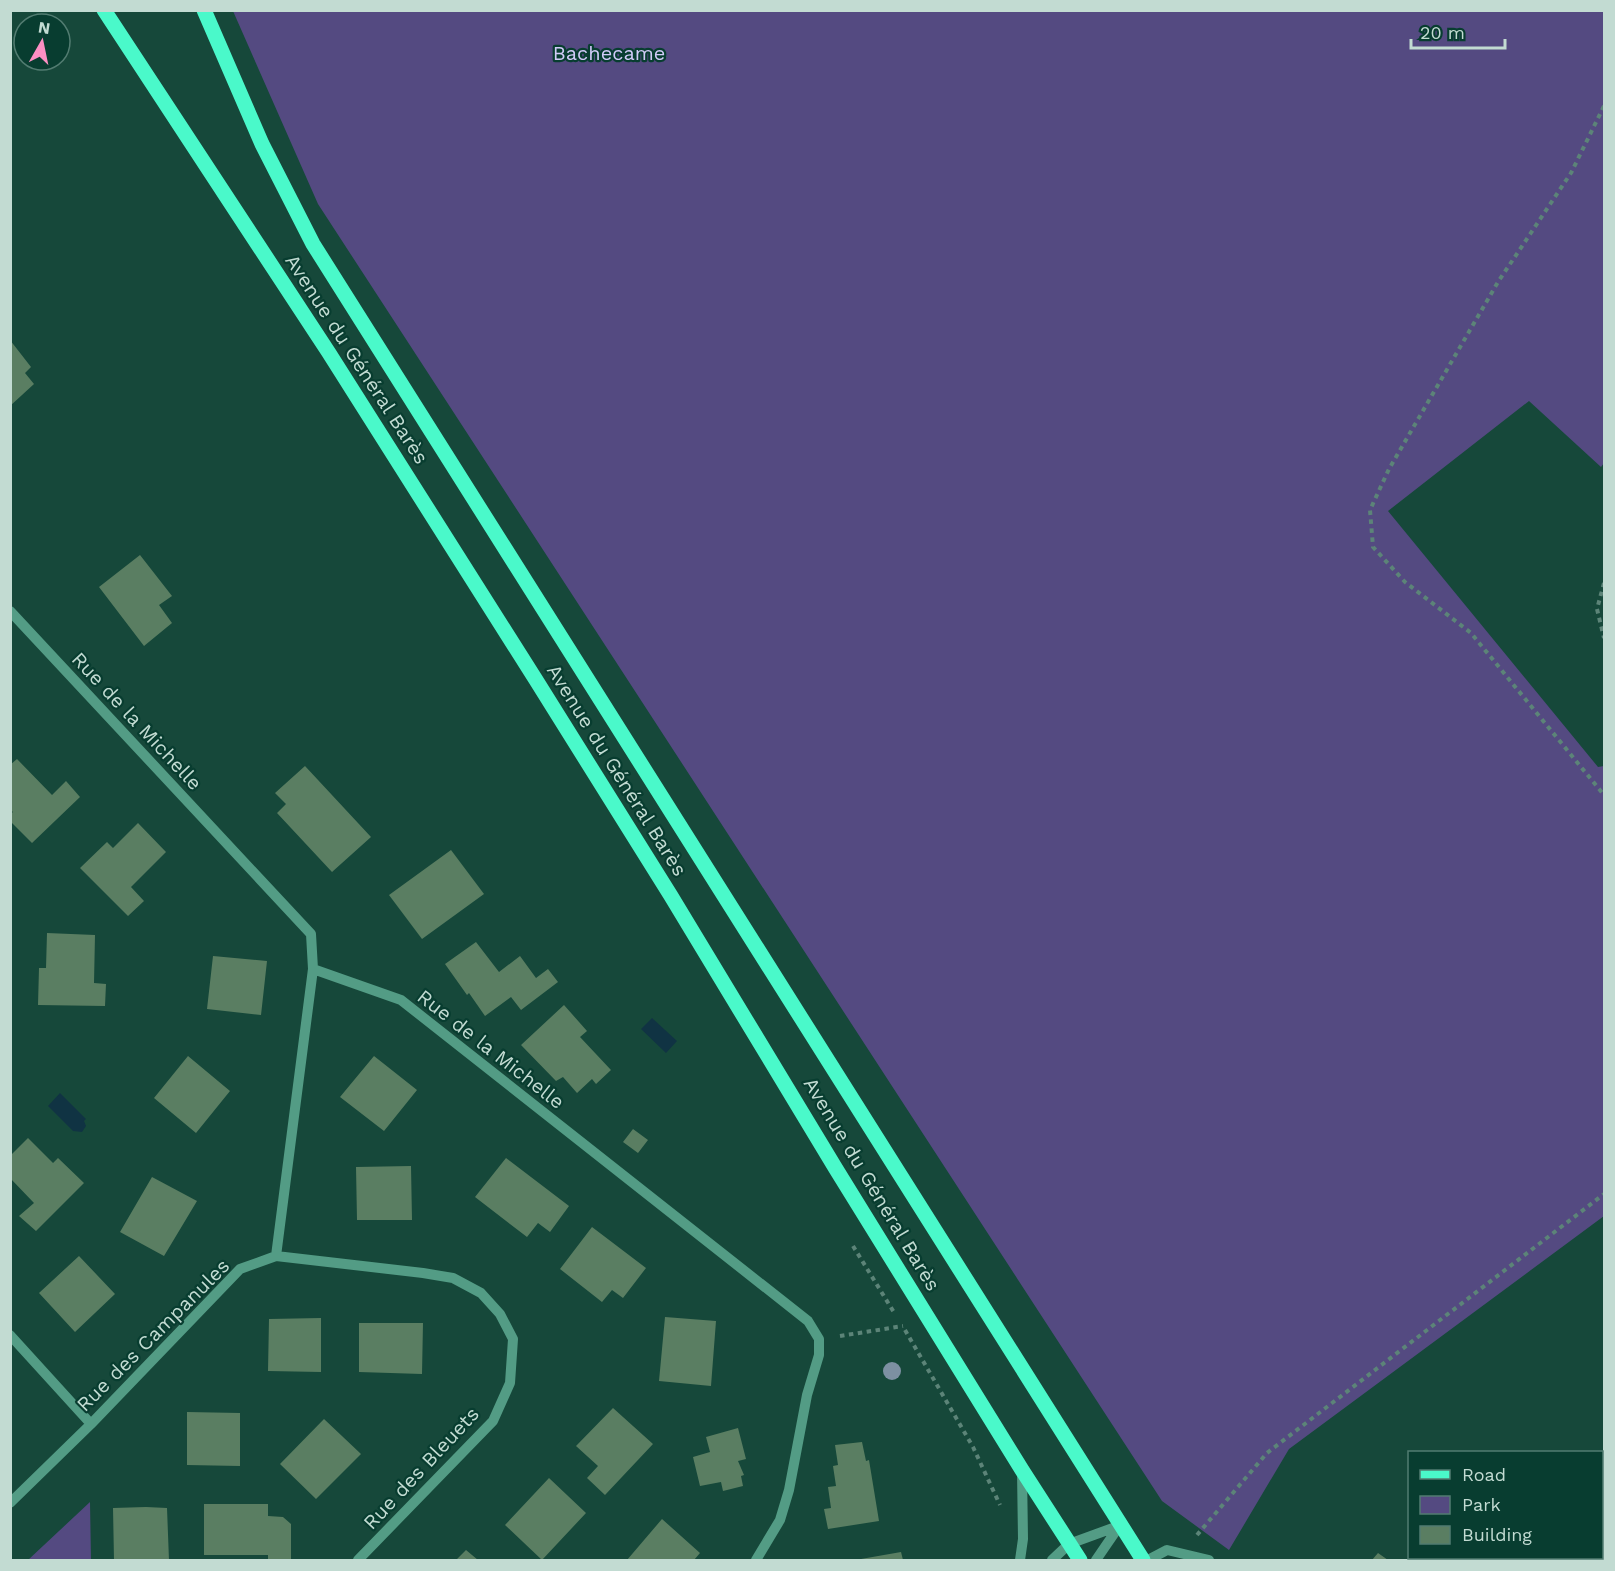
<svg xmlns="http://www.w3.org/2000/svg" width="1615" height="1571" font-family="'Work Sans',sans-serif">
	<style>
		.green { fill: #544a81 }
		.water { fill: #103343 }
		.building { fill: #5a7e62 }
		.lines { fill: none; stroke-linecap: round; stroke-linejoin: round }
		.path { stroke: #5c8478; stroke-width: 4; stroke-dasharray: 4.5 4.5; stroke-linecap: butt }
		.minor { stroke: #539c85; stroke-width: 10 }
		.major { stroke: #4af9ca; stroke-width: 15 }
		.tree { fill: #7d90a2 }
		.labels { text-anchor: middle; stroke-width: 4.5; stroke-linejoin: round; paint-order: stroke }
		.park-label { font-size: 20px; fill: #d1cbf8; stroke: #083d30 }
		.street-label { font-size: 20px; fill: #c2dbd2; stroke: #083d30 }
	</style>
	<rect width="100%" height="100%" fill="#16483a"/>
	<path class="green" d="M233 11H1604V463L1601 467 1529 401 1388 511 1598 767 1604 766V1216L1289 1449 1229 1550 1162 1501 318 204Z
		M90 1502 91 1560H28Z"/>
	<path class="water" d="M652 1018 677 1041 666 1053 641 1029Z
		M60 1093 86 1119 84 1121 86 1126 82 1132 73 1131 48 1106Z"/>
	<path class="building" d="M10 340 31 367 25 373 34 384 10 406Z
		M140 555 172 596 159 605 172 623 144 646 99 587Z
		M17 759 52 795 66 781 80 797 32 843 10 821V814L13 812 10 810V765Z
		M305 766 371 837 332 872 277 813 286 804 275 793Z
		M138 823 166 852 131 887 144 901 128 916 80 868 107 842 113 848Z
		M451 850 484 894 422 939 389 895Z
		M47 933 95 935 94 983 106 984 105 1006 38 1005 39 968H46Z
		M476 942 499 972 520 956 536 978 548 969 558 982 521 1010 511 997 485 1016 469 993 467 995 445 964Z
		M213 956 267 961 261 1015 207 1009Z
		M564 1005 587 1031 580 1037 611 1070 596 1084 592 1079 577 1093 563 1077 556 1081 521 1045Z
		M188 1056 230 1091 196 1133 154 1098Z
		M374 1056 417 1090 384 1131 340 1097Z
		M633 1129 648 1140 638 1153 623 1142Z
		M28 1138 53 1163 58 1158 84 1183 36 1231 19 1216 34 1203 10 1178V1156Z
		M506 1158 569 1206 550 1232 538 1223 527 1237 475 1197Z
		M411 1166 412 1220H357L356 1167Z
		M152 1177 197 1201 164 1256 120 1232Z
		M592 1227 646 1268 623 1298 612 1290 602 1302 560 1269Z
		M79 1256 115 1294 75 1332 39 1293Z
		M665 1317 716 1321 711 1386 659 1381Z
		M321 1318V1372L268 1371 269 1319Z
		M359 1323H423L422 1374 359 1372Z
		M613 1408 653 1444 605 1495 587 1478 598 1466 576 1446Z
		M187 1412 240 1413V1466L187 1465Z
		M324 1419 361 1454 316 1499 280 1464Z
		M738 1428 746 1459 738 1461 744 1475 741 1476 743 1486 723 1491 721 1482 700 1486 693 1457 710 1452 706 1437Z
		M862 1442 866 1461 869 1460 879 1521 828 1529 824 1509 831 1508 828 1487 836 1486 833 1466 838 1465 835 1445Z
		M549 1478 586 1513 542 1560 505 1525Z
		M204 1504H268V1516L283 1517 291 1524V1560H268V1555H204Z
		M146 1507 167 1508 169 1560H114L113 1508Z
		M662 1519 700 1553 694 1560H627Z
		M466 1550 478 1560H456Z
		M901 1552 903 1560H861V1559Z
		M1378 1553 1388 1560H1372Z"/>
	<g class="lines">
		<path class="path" d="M1604 106 1571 173 1498 282 1389 469 1370 510 1373 547 1405 582 1471 633 1604 795
			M1604 583 1597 609 1604 638
			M853 1246 895 1314
			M905 1330 973 1447 1000 1505
			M840 1336 903 1326
			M1197 1535 1267 1453 1604 1194"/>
		<path class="minor" d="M10 611 311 934 313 969 276 1256 240 1269 91 1424 10 1503
			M313 969 401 1000 808 1321 819 1339V1355L807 1395 789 1490 780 1520 756 1560
			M276 1256 423 1273 453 1278 481 1293 500 1314 513 1339 510 1383 493 1421 358 1560
			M10 1335 91 1424
			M1020 1560 1023 1539 1022 1471
			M1052 1560 1069 1544 1121 1525
			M1096 1560 1120 1525
			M1148 1560 1167 1550 1209 1560"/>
		<path class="major" d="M104 10 329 353 536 680 671 896 836 1169 1022 1470 1080 1560
			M204 10 262 144 313 244 1143 1560"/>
	</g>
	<circle class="tree" cx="892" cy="1371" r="9"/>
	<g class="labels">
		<g class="park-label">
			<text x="609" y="60">Bachecame</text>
		</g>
		<g class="street-label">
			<text transform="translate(357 359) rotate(57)" y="7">Avenue du Général Barès</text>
			<text transform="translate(137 721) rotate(47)" y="7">Rue de la Michelle</text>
			<text transform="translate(617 770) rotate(58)" y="7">Avenue du Général Barès</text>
			<text transform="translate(491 1049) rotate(38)" y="7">Rue de la Michelle</text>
			<text transform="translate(872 1184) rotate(59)" y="7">Avenue du Général Barès</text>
			<text transform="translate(153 1335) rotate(-45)" y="7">Rue des Campanules</text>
			<text transform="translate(421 1468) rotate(-47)" y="7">Rue des Bleuets</text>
		</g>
	</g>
	<rect width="1615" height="1571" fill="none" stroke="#c2dbd2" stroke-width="24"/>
	<rect x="1408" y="1451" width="195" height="108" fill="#083d30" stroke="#527c71" stroke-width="1.5"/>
	<rect x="1420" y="1470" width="30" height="9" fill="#4af9ca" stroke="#527c71" stroke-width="1.5"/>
	<text x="1462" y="1481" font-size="18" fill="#c2dbd2">Road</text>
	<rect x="1420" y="1496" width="30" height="18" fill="#544a81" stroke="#527c71" stroke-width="1.5"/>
	<text x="1462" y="1511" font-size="18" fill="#c2dbd2">Park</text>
	<rect x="1420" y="1526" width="30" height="18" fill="#5a7e62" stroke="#527c71" stroke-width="1.5"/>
	<text x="1462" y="1541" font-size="18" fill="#c2dbd2">Building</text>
	<g transform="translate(42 42) rotate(9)"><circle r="28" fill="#083d30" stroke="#527c71" stroke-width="1.5"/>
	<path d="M0-4.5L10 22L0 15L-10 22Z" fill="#fc8fc3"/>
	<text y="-9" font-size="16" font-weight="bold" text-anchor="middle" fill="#c2dbd2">N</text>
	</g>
	<path d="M1411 39v9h94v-9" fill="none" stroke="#c2dbd2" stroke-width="3"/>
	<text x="1420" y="39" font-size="18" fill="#c2dbd2" stroke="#083d30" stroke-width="4.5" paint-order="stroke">20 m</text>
</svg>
